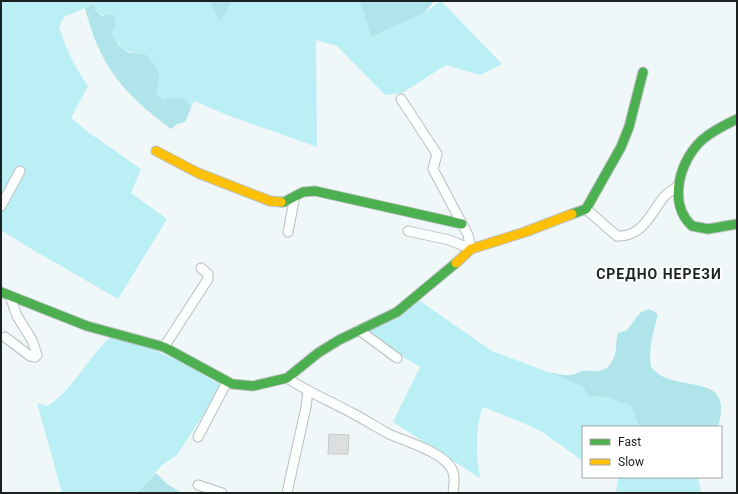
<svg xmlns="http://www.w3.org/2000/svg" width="738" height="494" font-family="Roboto,sans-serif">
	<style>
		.green { fill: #bbeff6 }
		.forest { fill: #afe4eb }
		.building { fill: #dddedf; stroke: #c5c7c7 }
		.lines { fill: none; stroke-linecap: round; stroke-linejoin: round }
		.street-casing { stroke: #b9bfc0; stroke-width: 11 }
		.fast-casing { stroke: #b9bfc0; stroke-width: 11 }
		.slow-casing { stroke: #b9bfc0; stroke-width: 11 }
		.street { stroke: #fdfefe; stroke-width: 9 }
		.fast { stroke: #4caf50; stroke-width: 9 }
		.slow { stroke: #ffc107; stroke-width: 9 }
		.labels { text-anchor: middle; stroke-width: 3.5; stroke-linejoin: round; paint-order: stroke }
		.district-label { font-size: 14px; font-weight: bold; letter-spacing: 1px; fill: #1c2122; stroke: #fff }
	</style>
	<rect width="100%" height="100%" fill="#eff7f8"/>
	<path class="green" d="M1 1H209L220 20 233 1H360L371 37 424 13 441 1 502 64 480 75 446 65 402 93 385 95 337 46 316 40 317 147 227 115 194 101 191 108 187 100H164L156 94 160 74 145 54C126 53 121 50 112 34L116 24 95 10 94 4 64 17 59 27C66 49 75 68 88 86L71 118 88 132 141 169 131 193 167 219 118 299 30 248 1 230Z
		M420 301 492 351 548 372 583 387 588 396 606 397 631 406 639 427H583V461L542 432 519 421 483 407C475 427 476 456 480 478L393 422 420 367 393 351 367 331Z
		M112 336 148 347 183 363 222 386 177 455 162 465 137 493H62L37 403 47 406C72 392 88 356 112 336Z
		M616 477H698L701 493H616L618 478Z"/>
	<path class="forest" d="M209 1H233L220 21Z
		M360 1H434L424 13 371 37Z
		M94 4 95 10 102 16 113 14 116 24 112 34 119 46 129 53 145 54 150 59 160 74 156 94 164 100 178 97 187 100 191 108 185 122 177 124 171 129C123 93 100 67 85 8Z
		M648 309 654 311 658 315C653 332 648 349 651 367 655 371 660 376 666 378 695 389 732 378 718 427H639L631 406 606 397 588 396 583 387 548 372C555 373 563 376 570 375 574 375 578 372 582 371 592 370 605 374 611 363 618 353 615 343 618 333L627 330 640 313Z
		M156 473 167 484 182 493H137Z"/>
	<path class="building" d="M329 434 349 435 348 454H328Z"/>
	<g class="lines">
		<defs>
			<path id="street" d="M401 99 437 154 433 169 468 235 471 249
				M1 206 20 171
				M586 209 617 236C642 237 650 215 663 198 667 193 673 190 678 186
				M408 231 449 240 471 249
				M288 232 295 196
				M359 330 397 358
				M5 337 30 356 35 357 37 355 32 340 17 316 10 296
				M164 347 208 279V274L201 268
				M287 378C308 392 330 401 352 413 364 419 376 427 389 434 407 442 437 450 450 466 456 474 454 485 453 493
				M198 437 227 382
				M198 485 222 493
				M287 493 306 407 308 391"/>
			<path id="fast" d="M737 119C725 125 712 131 702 140 680 160 667 203 692 226L708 229 737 224
				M281 202H284L303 192 315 191 462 224
				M572 214 586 209 621 147 629 127 643 72
				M1 292 87 326 164 347 232 384 253 386 287 378 318 353 339 340 397 312 456 263"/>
			<path id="slow" d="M156 151 198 173 270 201 281 202
				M456 263 471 249 525 232 572 214"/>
		</defs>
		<use href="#street" class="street-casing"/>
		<use href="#fast" class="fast-casing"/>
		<use href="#slow" class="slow-casing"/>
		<use href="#street" class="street"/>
		<use href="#fast" class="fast"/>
		<use href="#slow" class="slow"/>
	</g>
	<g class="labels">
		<g class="district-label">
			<text x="659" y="279">СРЕДНО НЕРЕЗИ</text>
		</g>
	</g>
	<rect width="738" height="494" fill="none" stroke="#1c2122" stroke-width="4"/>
	<rect x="582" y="426" width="140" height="52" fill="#ffffff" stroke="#a4a6a7"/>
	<rect x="590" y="439" width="20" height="6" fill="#4caf50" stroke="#a4a6a7"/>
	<text x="618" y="446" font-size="12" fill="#1c2122">Fast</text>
	<rect x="590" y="459" width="20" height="6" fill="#ffc107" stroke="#a4a6a7"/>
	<text x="618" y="466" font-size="12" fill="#1c2122">Slow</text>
</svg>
